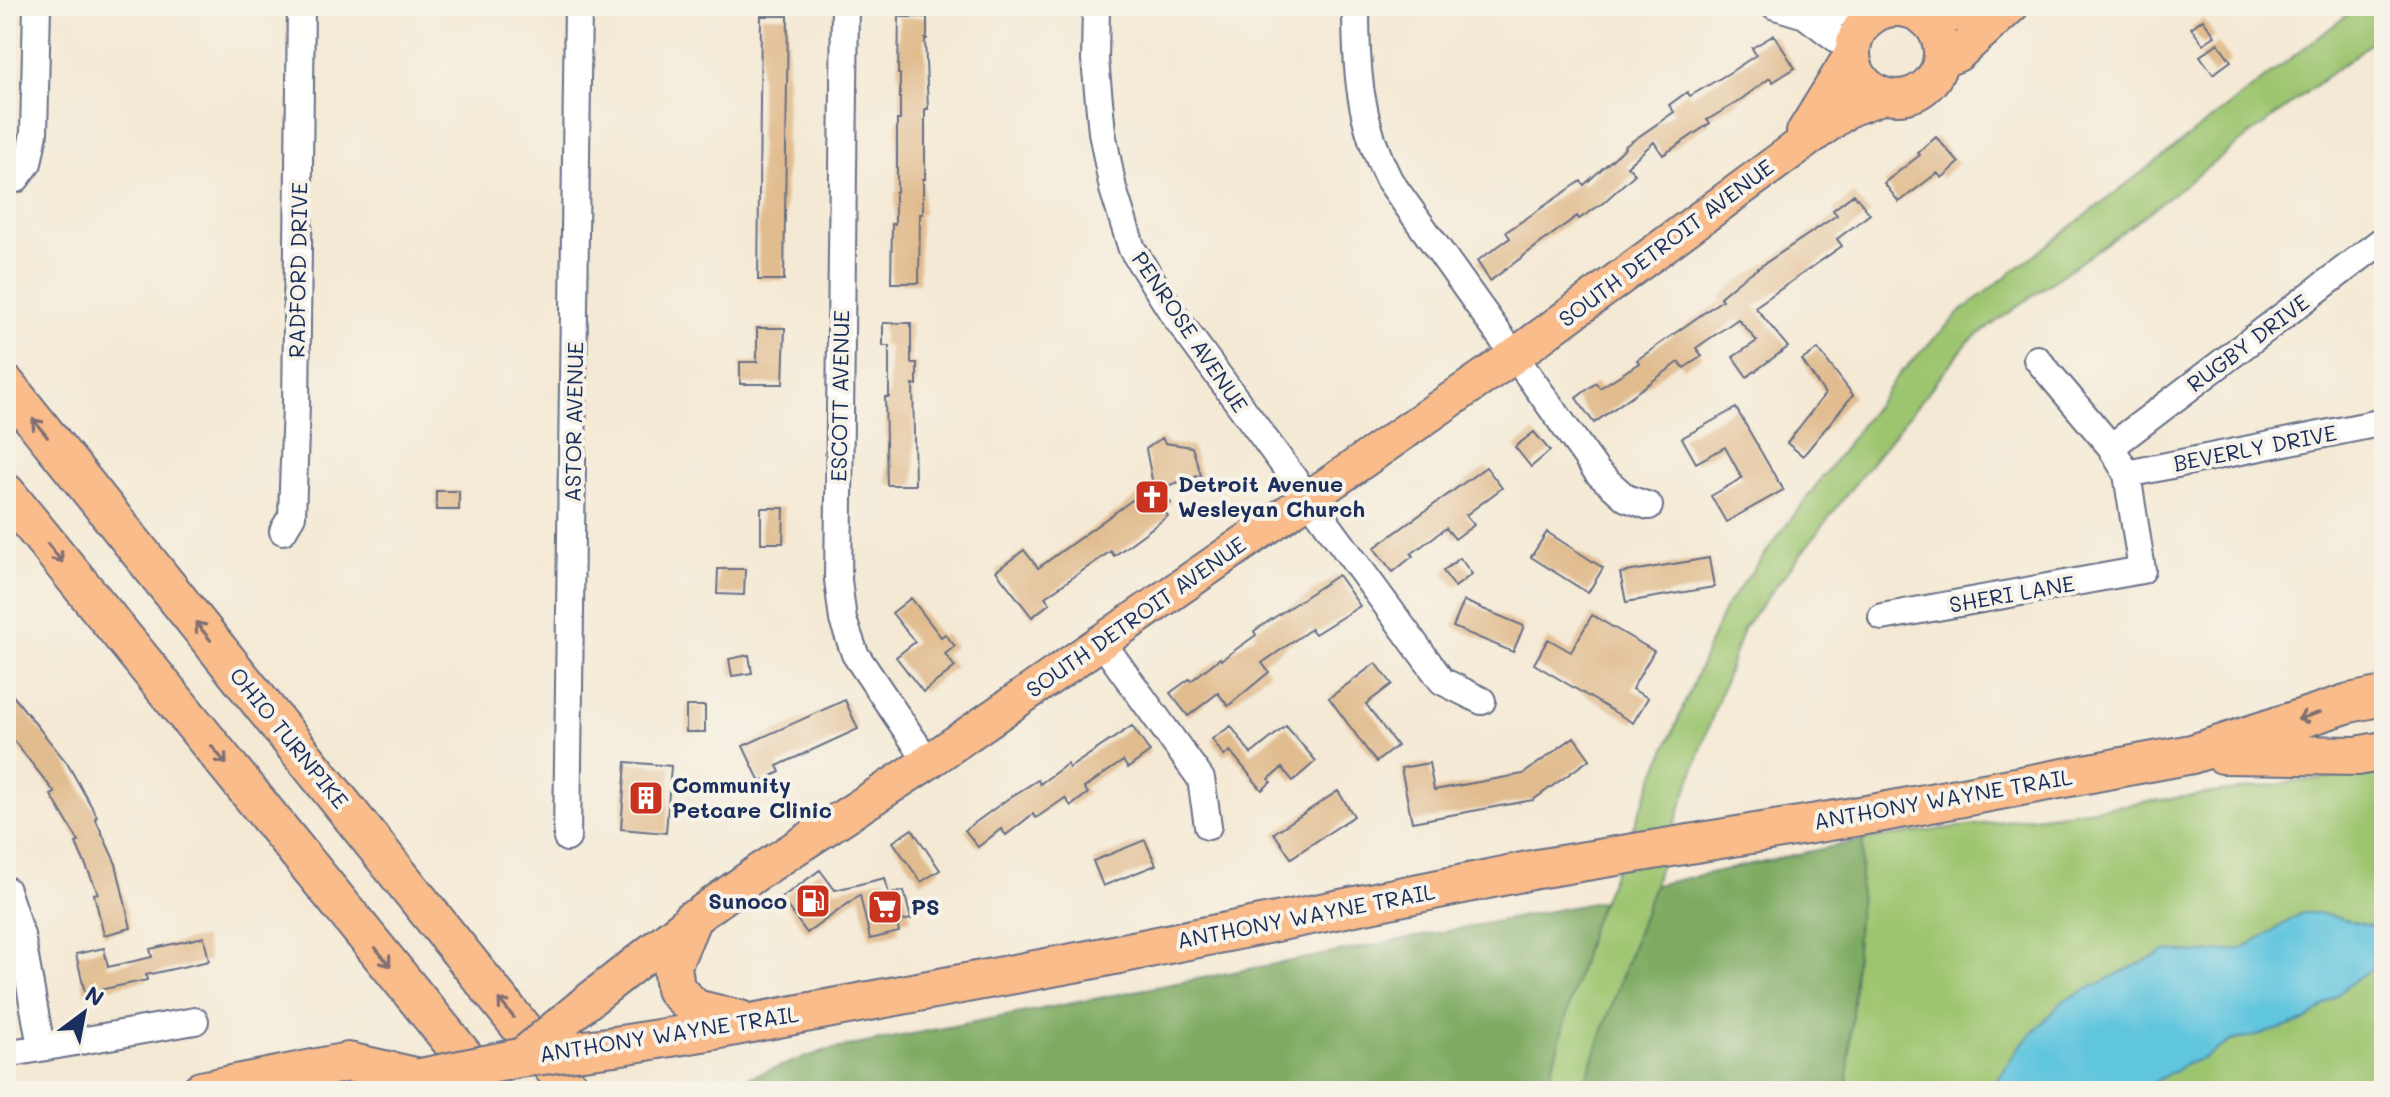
<svg xmlns="http://www.w3.org/2000/svg" width="2390" height="1097" font-family="Mali,sans-serif">
	<style>
		.green { fill: #9dc570; stroke: #5c7a67; stroke-width: 2 }
		.forest { fill: #7eaa62; stroke: #4c6c60; stroke-width: 2 }
		.water { fill: #61c5de; stroke: #3e7a9e; stroke-width: 2 }
		.building { fill: #e1bc8f }
		.lines { fill: none; stroke-linecap: round; stroke-linejoin: round }
		.minor-casing { stroke: #677087; stroke-width: 30 }
		.major-casing { stroke: #677087; stroke-width: 38 }
		.highway-casing { stroke: #677087; stroke-width: 42 }
		.minor { stroke: #fff; stroke-width: 26 }
		.major { stroke: #f9bc8a; stroke-width: 34 }
		.highway { stroke: #f9bc8a; stroke-width: 38 }
		.major-bridge-casing { stroke: #677087; stroke-width: 38; stroke-linecap: butt }
		.highway-bridge-casing { stroke: #677087; stroke-width: 42; stroke-linecap: butt }
		.major-bridge { stroke: #f9bc8a; stroke-width: 34 }
		.highway-bridge { stroke: #f9bc8a; stroke-width: 38 }
		.oneway { stroke: #7f6e72 }
		.labels { text-anchor: middle; stroke-width: 8; stroke-linejoin: round; paint-order: stroke }
		.street-label { font-size: 22px; fill: #1b2f5e; stroke: #f7f3e8 }
		.poi-label { font-size: 22px; font-weight: bold; fill: #1b2f5e; stroke: #f7f3e8; text-anchor: start }
	</style>
	<rect width="100%" height="100%" fill="#f7f3e8"/>
	<filter id="ink" filterUnits="userSpaceOnUse"><feTurbulence type="fractalNoise" baseFrequency=".0125" numOctaves="2"/><feDisplacementMap in="SourceGraphic" scale="16" xChannelSelector="R" yChannelSelector="G"/><feConvolveMatrix kernelMatrix="1 2 1 2 8 2 1 2 1" color-interpolation-filters="sRGB"/></filter>
	<filter id="wash" filterUnits="userSpaceOnUse"><feTurbulence type="fractalNoise" baseFrequency=".006" numOctaves="4" result="noise"/><feDisplacementMap in="SourceGraphic" scale="32" xChannelSelector="R" yChannelSelector="G"/><feGaussianBlur stdDeviation="1.8" result="paint"/><feColorMatrix in="noise" values="0 0 0 0 0 0 0 0 0 0 0 0 0 0 0 0 0 1.4 0 .05"/><feComposite in="paint" operator="in"/></filter>
	<g filter="url(#wash)">
		<rect width="100%" height="100%" fill="#f4e9d4"/>
		<path class="green" d="M2359 6H2384V33L2128 228 1968 342 1874 459 1743 629 1585 1082V1091H1549L1550 1075 1591 928 1724 609 1900 373 1965 308Z
			M2384 770V1091H1847L1863 840Z"/>
		<path class="forest" d="M1863 840 1847 1091H1585V1082L1654 885Z
			M1602 901 1591 928 1550 1075 1549 1091H710L824 1051Z"/>
		<path class="water" d="M2302 913H2318L2383 929 2384 962 2357 978 2307 1020 2277 1030 2231 1041 2204 1058 2186 1064 2156 1081 2147 1091H1990L2019 1047 2063 1001 2165 951 2204 953 2242 949Z"/>
		<g id="blocks">
			<path class="building" d="M761 16H788L784 280H758Z
				M899 17H927V39H925L928 109H925V179H923V214H920L919 283H891L892 224H895V192H897V120H900V74H898Z
				M2203 19 2215 36 2203 44 2191 28Z
				M1774 35 1795 68 1773 82 1770 78 1736 103 1707 120 1710 123 1663 155 1654 142 1627 166 1635 174 1603 203 1579 219 1577 216 1490 281 1477 261 1510 238 1506 232 1581 181 1584 185 1625 148 1624 147 1674 112 1669 105 1687 92 1690 96 1729 73 1756 55 1752 48Z
				M2218 43 2231 61 2213 74 2200 56Z
				M1936 137 1959 163 1942 178 1937 173 1899 202 1884 183 1920 155 1918 153Z
				M1854 194 1870 214 1837 239 1842 246 1755 307 1788 347 1747 377 1733 357 1757 341 1738 319 1696 348 1702 356 1684 368 1679 362 1594 423 1576 398 1596 383 1600 388 1639 363 1637 360 1722 300 1720 297 1739 281 1837 215 1833 210Z
				M883 323H911V363H917V385H913L915 485H887L885 397H889V346H883Z
				M757 328H785L783 384H740V362H757Z
				M1818 349 1853 395 1803 456 1787 443 1825 394 1802 360Z
				M1736 408 1783 490 1726 522 1711 496 1742 478 1725 447 1696 463 1682 438Z
				M1534 432 1550 451 1531 467 1515 447Z
				M1162 438 1165 443 1192 447 1201 475 1160 488 1171 503 1163 509 1168 516 1114 556 1111 551 1045 597 1050 603 1032 617 996 571 1024 550 1038 568 1153 485 1146 449Z
				M1486 467 1502 488 1466 515 1474 525 1455 539 1446 528 1411 554 1413 556 1393 572 1374 548Z
				M436 491H459V510H436Z
				M761 508H784L783 543H761Z
				M1547 532 1603 568 1588 593 1531 557Z
				M1460 558 1472 574 1455 587 1443 571Z
				M1709 558 1714 587 1626 602 1620 573Z
				M718 569H745L744 595 717 594Z
				M1338 575 1360 606 1315 634 1311 629 1262 663 1269 672 1228 706 1218 693 1188 716 1170 693 1189 679 1191 681 1220 658 1221 660 1256 635 1254 631Z
				M911 598 941 637 945 634 955 646 945 654 955 667 923 692 896 657 915 642 892 613Z
				M1464 601 1524 626 1513 652 1453 627Z
				M1592 615 1654 651 1632 689 1648 698 1633 723 1534 664 1548 639 1571 652Z
				M749 655 752 673 732 676 729 659Z
				M1376 663 1392 684 1366 704 1397 746 1376 762 1329 698Z
				M6 687 67 763 97 816 95 818 116 864 131 928 104 935 94 894 98 893 76 843 79 842 51 795 55 793 6 731Z
				M845 700 858 729 777 766 780 772 760 782 743 746Z
				M686 706H705V732H686Z
				M1132 726 1150 752 1128 768 1123 761 1084 788 1088 793 1071 806 1065 798 1036 818 1033 814 1006 835 1001 829 978 847 965 830 1009 798 1038 780 1040 784 1067 764 1069 768Z
				M1231 726 1251 754 1286 726 1316 761 1293 781 1282 768 1269 779 1271 782 1262 790 1230 751 1224 756 1212 739Z
				M1574 737 1590 759 1533 800 1412 822 1401 768 1429 763 1434 790 1523 774Z
				M626 762 671 766 666 833 621 829Z
				M1338 791 1354 816 1291 858 1274 833Z
				M912 829 940 870 921 882 893 842Z
				M1145 840 1156 865 1103 886 1093 861Z
				M820 870 835 890 885 878 889 894 904 891 911 919 897 922 899 932 870 939 860 895 807 933 781 898Z
				M204 937 209 961 146 975 147 980 85 993 76 954 104 948 108 967 152 957 150 949Z"/>
		</g>
	</g>
	<g filter="url(#ink)">
		<use href="#blocks" fill-opacity="0" stroke="#677087" stroke-width="2"/>
		<g class="lines">
			<defs>
				<path id="minor" d="M845 6 838 580 843 620 855 654 928 762
					M1096 6 1095 60 1102 132 1113 189 1132 249 1174 315 1442 681 1482 701
					M1356 6C1356 71 1359 121 1389 180L1598 473 1626 498 1649 506
					M1775 6 1805 15 1853 51
					M1805 15 1834 11 1872 16
					M16 179 28 163 34 133 37 6
					M2111 447 2384 239
					M2127 474 2384 422
					M283 531 292 516 296 405 301 6
					M1882 617 2142 570 2127 474 2111 447 2037 359
					M1101 641 1201 779 1208 826
					M567 838 578 6
					M6 890 21 935 41 1047
					M6 1054 195 1021"/>
				<path id="major" d="M1853 53a44 44 0 1 1 88 0a44 44 0 1 1-88 0Z
					M1927 19 1962 13 1977 6
					M1942 60 1958 54 2011 6
					M1804 132 1852 54
					M583 1005 691 920 757 873 928 762 1514 356 1849 109 1885 96"/>
				<path id="highway" d="M6 385 572 1091
					M6 493 492 1091
					M2223 754 2357 756 2384 751
					M691 920 672 965 675 989 695 1009 740 1020
					M615 1046 714 1030 1089 960 1537 869 1872 814 2192 754 2349 703 2384 696
					M201 1091 348 1062 420 1078"/>
			</defs>
			<use href="#minor" class="minor-casing"/>
			<use href="#major" class="major-casing"/>
			<use href="#highway" class="highway-casing"/>
			<use href="#minor" class="minor"/>
			<use href="#major" class="major"/>
			<use href="#highway" class="highway"/>
			<defs>
				<path id="major-bridge" d="M519 1058 583 1005"/>
				<path id="highway-bridge" d="M420 1078 519 1058 615 1046"/>
			</defs>
			<use href="#major-bridge" class="major-bridge-casing"/>
			<use href="#highway-bridge" class="highway-bridge-casing"/>
			<use href="#major-bridge" class="major-bridge"/>
			<use href="#highway-bridge" class="highway-bridge"/>
		</g>
		<defs><path id="oneway-shaft" d="M-6 0H5M1.5-3L5.5 0L1.5 3" fill="none" stroke-width="1.6" stroke-linecap="round" stroke-linejoin="round" transform="scale(2)"/></defs>
		<g class="oneway">
			<use href="#oneway-shaft" transform="translate(40 428) rotate(-129)"/>
			<use href="#oneway-shaft" transform="translate(55 553) rotate(51)"/>
			<use href="#oneway-shaft" transform="translate(203 631) rotate(-129)"/>
			<use href="#oneway-shaft" transform="translate(2309 716) rotate(162)"/>
			<use href="#oneway-shaft" transform="translate(219 755) rotate(51)"/>
			<use href="#oneway-shaft" transform="translate(383 957) rotate(51)"/>
			<use href="#oneway-shaft" transform="translate(506 1008) rotate(-129)"/>
		</g>
	</g>
	<defs>
		<symbol id="church-square" viewBox="-11 -11 22 22"><rect x="-9" y="-9" width="18" height="18" rx="4" fill="#c8321e" stroke="#f7f3e8"/><path d="M-1.2-6h2.4v3.5h3.3v2.4h-3.3V6h-2.4V-.1h-3.3v-2.4h3.3Z" fill="#fff"/></symbol>
		<symbol id="building-square" viewBox="-11 -11 22 22"><rect x="-9" y="-9" width="18" height="18" rx="4" fill="#c8321e" stroke="#f7f3e8"/><path d="M-4-6H4V6H1V3H-1V6H-4ZM-2.5-4.3h1.7v1.8h-1.7ZM.8-4.3h1.7v1.8H.8ZM-2.5-1h1.7V.8h-1.7ZM.8-1h1.7V.8H.8Z" fill="#fff"/></symbol>
		<symbol id="fuel-square" viewBox="-11 -11 22 22"><rect x="-9" y="-9" width="18" height="18" rx="4" fill="#c8321e" stroke="#f7f3e8"/><path d="M-5.5-6h7V0h2V4h1.3V-2.5L3-4.5l.8-.8L6-3V5H2.5V1h-1V6h-7ZM-4.2-4.7v3.2H.2V-4.7Z" fill="#fff"/></symbol>
		<symbol id="supermarket-square" viewBox="-11 -11 22 22"><rect x="-9" y="-9" width="18" height="18" rx="4" fill="#c8321e" stroke="#f7f3e8"/><path d="M-6-5.5h2.5l.6 2H6L4.5 2H-2.5L-4.4-4H-6ZM-1.5 3.2a1.3 1.3 0 1 0 .1 0ZM3 3.2a1.3 1.3 0 1 0 .1 0Z" fill="#fff"/></symbol>
	</defs>
	<g fill-rule="evenodd">
		<use href="#church-square" x="1132" y="477" width="40" height="40"/>
		<use href="#building-square" x="626" y="778" width="40" height="40"/>
		<use href="#fuel-square" x="793" y="881" width="40" height="40"/>
		<use href="#supermarket-square" x="865" y="887" width="40" height="40"/>
	</g>
	<g class="labels">
		<g class="street-label">
			<text transform="translate(1666 243) rotate(-37)" y="8">SOUTH DETROIT AVENUE</text>
			<text transform="translate(298 270) rotate(-89)" y="8">RADFORD DRIVE</text>
			<text transform="translate(1190 332) rotate(56)" y="8">PENROSE AVENUE</text>
			<text transform="translate(2248 343) rotate(-37)" y="8">RUGBY DRIVE</text>
			<text transform="translate(840 396) rotate(-89)" y="8">ESCOTT AVENUE</text>
			<text transform="translate(574 422) rotate(-89)" y="8">ASTOR AVENUE</text>
			<text transform="translate(2255 448) rotate(-11)" y="8">BEVERLY DRIVE</text>
			<text transform="translate(2012 594) rotate(-10)" y="8">SHERI LANE</text>
			<text transform="translate(1136 617) rotate(-35)" y="8">SOUTH DETROIT AVENUE</text>
			<text transform="translate(289 738) rotate(51)" y="8">OHIO TURNPIKE</text>
			<text transform="translate(1943 799) rotate(-10)" y="8">ANTHONY WAYNE TRAIL</text>
			<text transform="translate(1306 916) rotate(-11)" y="8">ANTHONY WAYNE TRAIL</text>
			<text transform="translate(669 1034) rotate(-9)" y="8">ANTHONY WAYNE TRAIL</text>
		</g>
		<g class="poi-label">
			<text x="1178" y="492">Detroit Avenue<tspan x="1178" dy="25">Wesleyan Church</tspan></text>
			<text x="672" y="793">Community<tspan x="672" dy="25">Petcare Clinic</tspan></text>
			<text x="787" y="909" text-anchor="end">Sunoco</text>
			<text x="911" y="915">PS</text>
		</g>
	</g>
	<rect width="2390" height="1097" fill="none" stroke="#f7f3e8" stroke-width="32"/>
	<g transform="translate(84 1013) rotate(32)" stroke="#f7f3e8" stroke-width="6" paint-order="stroke">
	<path d="M0-6L14 30L0 20L-14 30Z" fill="#1b2f5e"/>
	<text y="-12" font-size="22" font-weight="bold" text-anchor="middle" fill="#1b2f5e">N</text>
	</g>
</svg>
